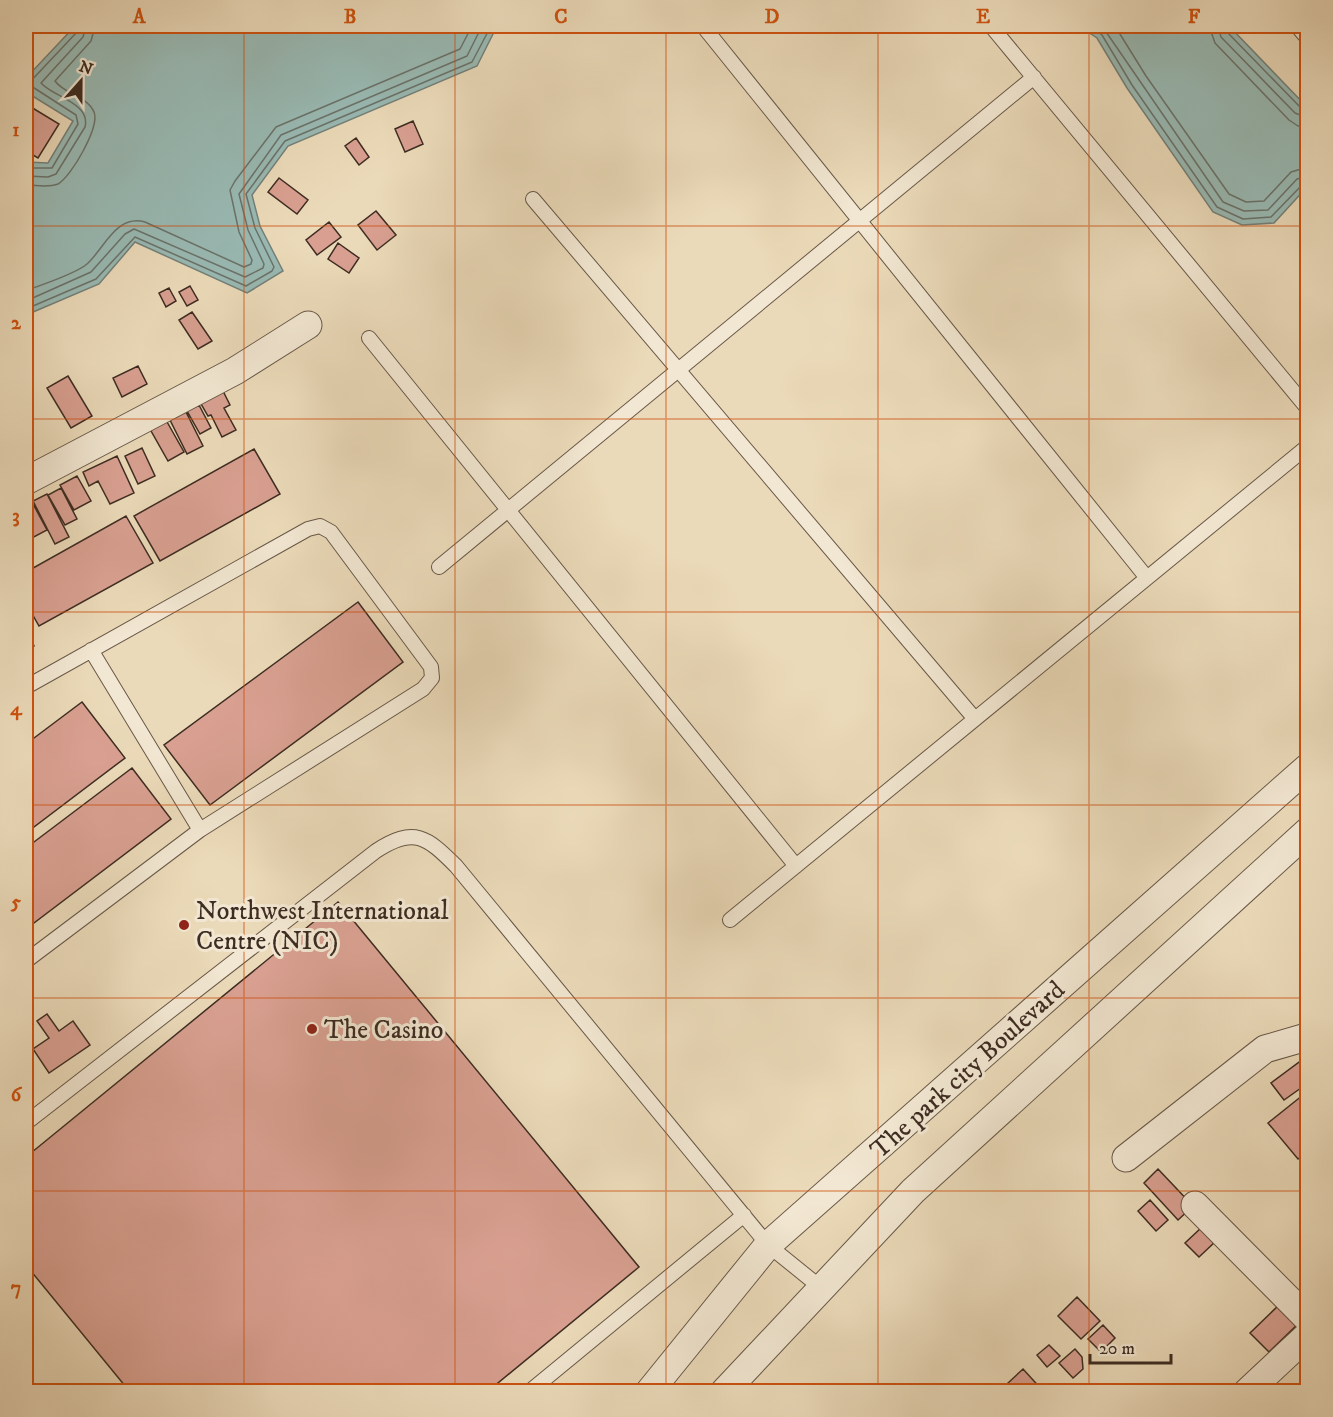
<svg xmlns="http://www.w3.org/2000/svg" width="1333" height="1417" font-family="'IM FELL DW Pica',serif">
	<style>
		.water { fill: #99bab4; stroke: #74817a; stroke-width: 1.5 }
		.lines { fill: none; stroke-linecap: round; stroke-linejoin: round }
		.shore { stroke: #6b736b; stroke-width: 1.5 }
		.building { fill: #d9a091; stroke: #3d2c22; stroke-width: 1.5 }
		.service-casing { stroke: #685848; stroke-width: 16 }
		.minor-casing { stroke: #685848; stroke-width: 29 }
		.service { stroke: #f2e7d2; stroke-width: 14 }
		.minor { stroke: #f2e7d2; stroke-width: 27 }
		.grid { fill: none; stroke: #ce520f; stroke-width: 1.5; stroke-opacity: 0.55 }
		.poi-dot { fill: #8f2418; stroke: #f2e7d2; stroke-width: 2 }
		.labels { text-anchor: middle; stroke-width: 6; stroke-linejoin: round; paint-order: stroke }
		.poi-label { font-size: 26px; fill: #3d2c22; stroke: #f2e7d2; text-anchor: start }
		.street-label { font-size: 26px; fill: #3d2c22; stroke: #f2e7d2 }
		.neatline { fill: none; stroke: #ce520f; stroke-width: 2 }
		.grid-label { font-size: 20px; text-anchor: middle; font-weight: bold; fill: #ce520f }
	</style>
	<rect width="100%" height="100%" fill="#ebdab9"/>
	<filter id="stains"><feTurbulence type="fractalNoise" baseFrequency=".00333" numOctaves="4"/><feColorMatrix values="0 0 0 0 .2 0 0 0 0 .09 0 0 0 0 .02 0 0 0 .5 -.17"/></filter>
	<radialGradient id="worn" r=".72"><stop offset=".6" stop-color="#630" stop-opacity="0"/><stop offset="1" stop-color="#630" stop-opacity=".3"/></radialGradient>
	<path class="water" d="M75 26H497L477 66 288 146 252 195 260 226 283 271 247 293 135 242 99 284 26 315V162L48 163 73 121 26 92V78Z
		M1079 26H1229L1307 107V187L1274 223 1242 225 1213 212 1127 88 1097 38Z"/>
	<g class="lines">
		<path class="shore" d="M1090 26 1102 35 1132 85 1217 207 1243 219 1271 217 1301 186 1308 184
			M1102 26 1223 202 1244 211 1268 210 1297 179 1308 176
			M1115 26 1146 76 1229 194 1246 202 1264 201 1291 172 1308 167
			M1209 26 1215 43 1289 120 1298 126 1308 127
			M1218 26 1221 37 1295 113 1308 118
			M1225 26 1227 32 1301 108 1308 110
			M26 168H52L78 124 76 115 28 84 77 32 79 26
			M26 176 48 177 56 174 85 127C91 103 53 97 41 83L83 37 86 26
			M26 185C36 185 48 188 58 184 71 177 100 127 94 112 87 96 64 94 55 81L91 41 95 26
			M26 291C42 284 74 275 87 264 104 249 116 214 145 222L244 267 251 264 252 260 239 232 230 190 235 181 276 127 460 49 472 26
			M26 301 91 272 125 234 134 229 245 277 263 268 264 264 248 230 239 194 281 135 467 56 482 26
			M26 309 96 279 135 237 246 286 272 271 274 267 255 228 246 194 285 141 472 62 491 26"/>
	</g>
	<path class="building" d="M26 104 59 124 38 158 26 151Z
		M413 121 423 144 405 152 395 129Z
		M356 138 369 157 359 165 345 146Z
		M279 178 308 200 297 214 268 192Z
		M376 211 396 235 377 250 358 225Z
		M329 222 341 237 317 255 306 240Z
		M338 243 359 258 349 273 328 259Z
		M190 286 198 300 187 306 179 292Z
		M169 288 176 301 166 307 159 293Z
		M192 312 212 341 198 349 179 320Z
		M138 366 147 384 122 397 113 378Z
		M68 376 92 416 71 428 47 388Z
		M223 391 230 405 224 408 236 430 222 437 211 415 208 416 200 402Z
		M199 405 211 428 200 434 187 411Z
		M186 412 203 446 187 454 170 420Z
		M162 413 184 452 168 461 146 422Z
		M142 448 155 476 138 484 125 456Z
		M254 449 280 494 160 561 134 516Z
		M117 456 134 493 110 504 98 481 89 486 83 472Z
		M77 476 91 501 74 510 60 485Z
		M61 488 77 519 65 525 48 495Z
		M47 494 69 537 55 544 33 501Z
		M32 502 47 530 30 539 26 532V506Z
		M126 516 153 563 39 626 26 603V572Z
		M358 602 403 662 210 805 164 745Z
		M26 629 34 646 26 650Z
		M82 702 125 758 26 833V744Z
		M132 768 171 819 26 929V848Z
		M338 902 639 1267 487 1392H130L26 1265V1157Z
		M47 1014 59 1031 73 1021 90 1045 49 1073 33 1049 49 1038 37 1021Z
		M1306 1057 1308 1083 1284 1100 1271 1083Z
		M1308 1091V1151L1298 1159 1268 1123Z
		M1158 1169 1193 1206 1178 1220 1144 1183Z
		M1150 1200 1168 1220 1156 1231 1138 1211Z
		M1202 1227 1216 1241 1199 1257 1185 1243Z
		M1077 1297 1100 1321 1081 1339 1058 1316Z
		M1281 1303 1300 1322 1269 1352 1250 1333Z
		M1103 1325 1115 1338 1101 1352 1088 1339Z
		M1049 1345 1060 1356 1047 1367 1037 1355Z
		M1075 1349 1082 1357 1083 1369 1073 1378 1059 1363Z
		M1023 1369 1044 1392H1016L1008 1383Z"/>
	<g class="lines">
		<defs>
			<path id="service" d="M703 26 1147 578
				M991 26 1308 409
				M1297 26 1308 39
				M533 199 975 719
				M369 338 796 866
				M439 567 1034 77
				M91 650 200 830
				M26 687 308 529 320 526 331 532 431 667 432 678 423 689 200 830 26 961
				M730 920 1308 446
				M26 1123 376 851C414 826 427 837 456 866L768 1245 820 1287
				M529 1392 744 1215"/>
			<path id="minor" d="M26 481 235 371 308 325
				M1126 1158 1265 1049 1303 1038 1308 1040
				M1195 1205 1308 1319
				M649 1392 768 1245 1308 767
				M724 1392 913 1191 1308 831
				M1247 1392 1308 1335"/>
		</defs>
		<use href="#service" class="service-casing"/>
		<use href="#minor" class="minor-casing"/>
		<use href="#service" class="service"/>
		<use href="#minor" class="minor"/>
	</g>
	<path class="grid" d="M244 26V1392M455 26V1392M666 26V1392M878 26V1392M1089 26V1392M26 226H1308M26 419H1308M26 612H1308M26 805H1308M26 998H1308M26 1191H1308"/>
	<g class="poi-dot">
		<circle cx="184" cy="925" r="6"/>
		<circle cx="312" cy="1029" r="6"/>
	</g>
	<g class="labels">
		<g class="poi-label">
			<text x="196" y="919">Northwest International<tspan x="196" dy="30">Centre (NIC)</tspan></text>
			<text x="324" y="1038">The Casino</text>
		</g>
		<g class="street-label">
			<text transform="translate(967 1069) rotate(-42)" y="9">The park city Boulevard</text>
		</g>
	</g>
	<rect width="1333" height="1417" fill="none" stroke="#ebdab9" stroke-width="66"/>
	<g transform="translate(81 81) rotate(21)" stroke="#f2e7d2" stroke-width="4.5" paint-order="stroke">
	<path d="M0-4.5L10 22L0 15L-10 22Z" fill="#3d2c22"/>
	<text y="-9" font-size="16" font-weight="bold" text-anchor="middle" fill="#3d2c22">N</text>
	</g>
	<path d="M1090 1354v9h81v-9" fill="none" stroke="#3d2c22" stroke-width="3"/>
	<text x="1099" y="1354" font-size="18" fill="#3d2c22" stroke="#f2e7d2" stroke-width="4.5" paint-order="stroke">20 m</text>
	<rect x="33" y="33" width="1267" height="1351" class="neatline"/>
	<g class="grid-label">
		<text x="139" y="23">A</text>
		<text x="350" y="23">B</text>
		<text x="561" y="23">C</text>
		<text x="772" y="23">D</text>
		<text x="983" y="23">E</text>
		<text x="1194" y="23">F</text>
		<text x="16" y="136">1</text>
		<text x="16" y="329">2</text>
		<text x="16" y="522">3</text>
		<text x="16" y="715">4</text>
		<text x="16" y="908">5</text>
		<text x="16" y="1101">6</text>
		<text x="16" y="1294">7</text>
	</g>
	<rect width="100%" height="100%" filter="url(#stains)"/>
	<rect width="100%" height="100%" fill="url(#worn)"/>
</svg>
